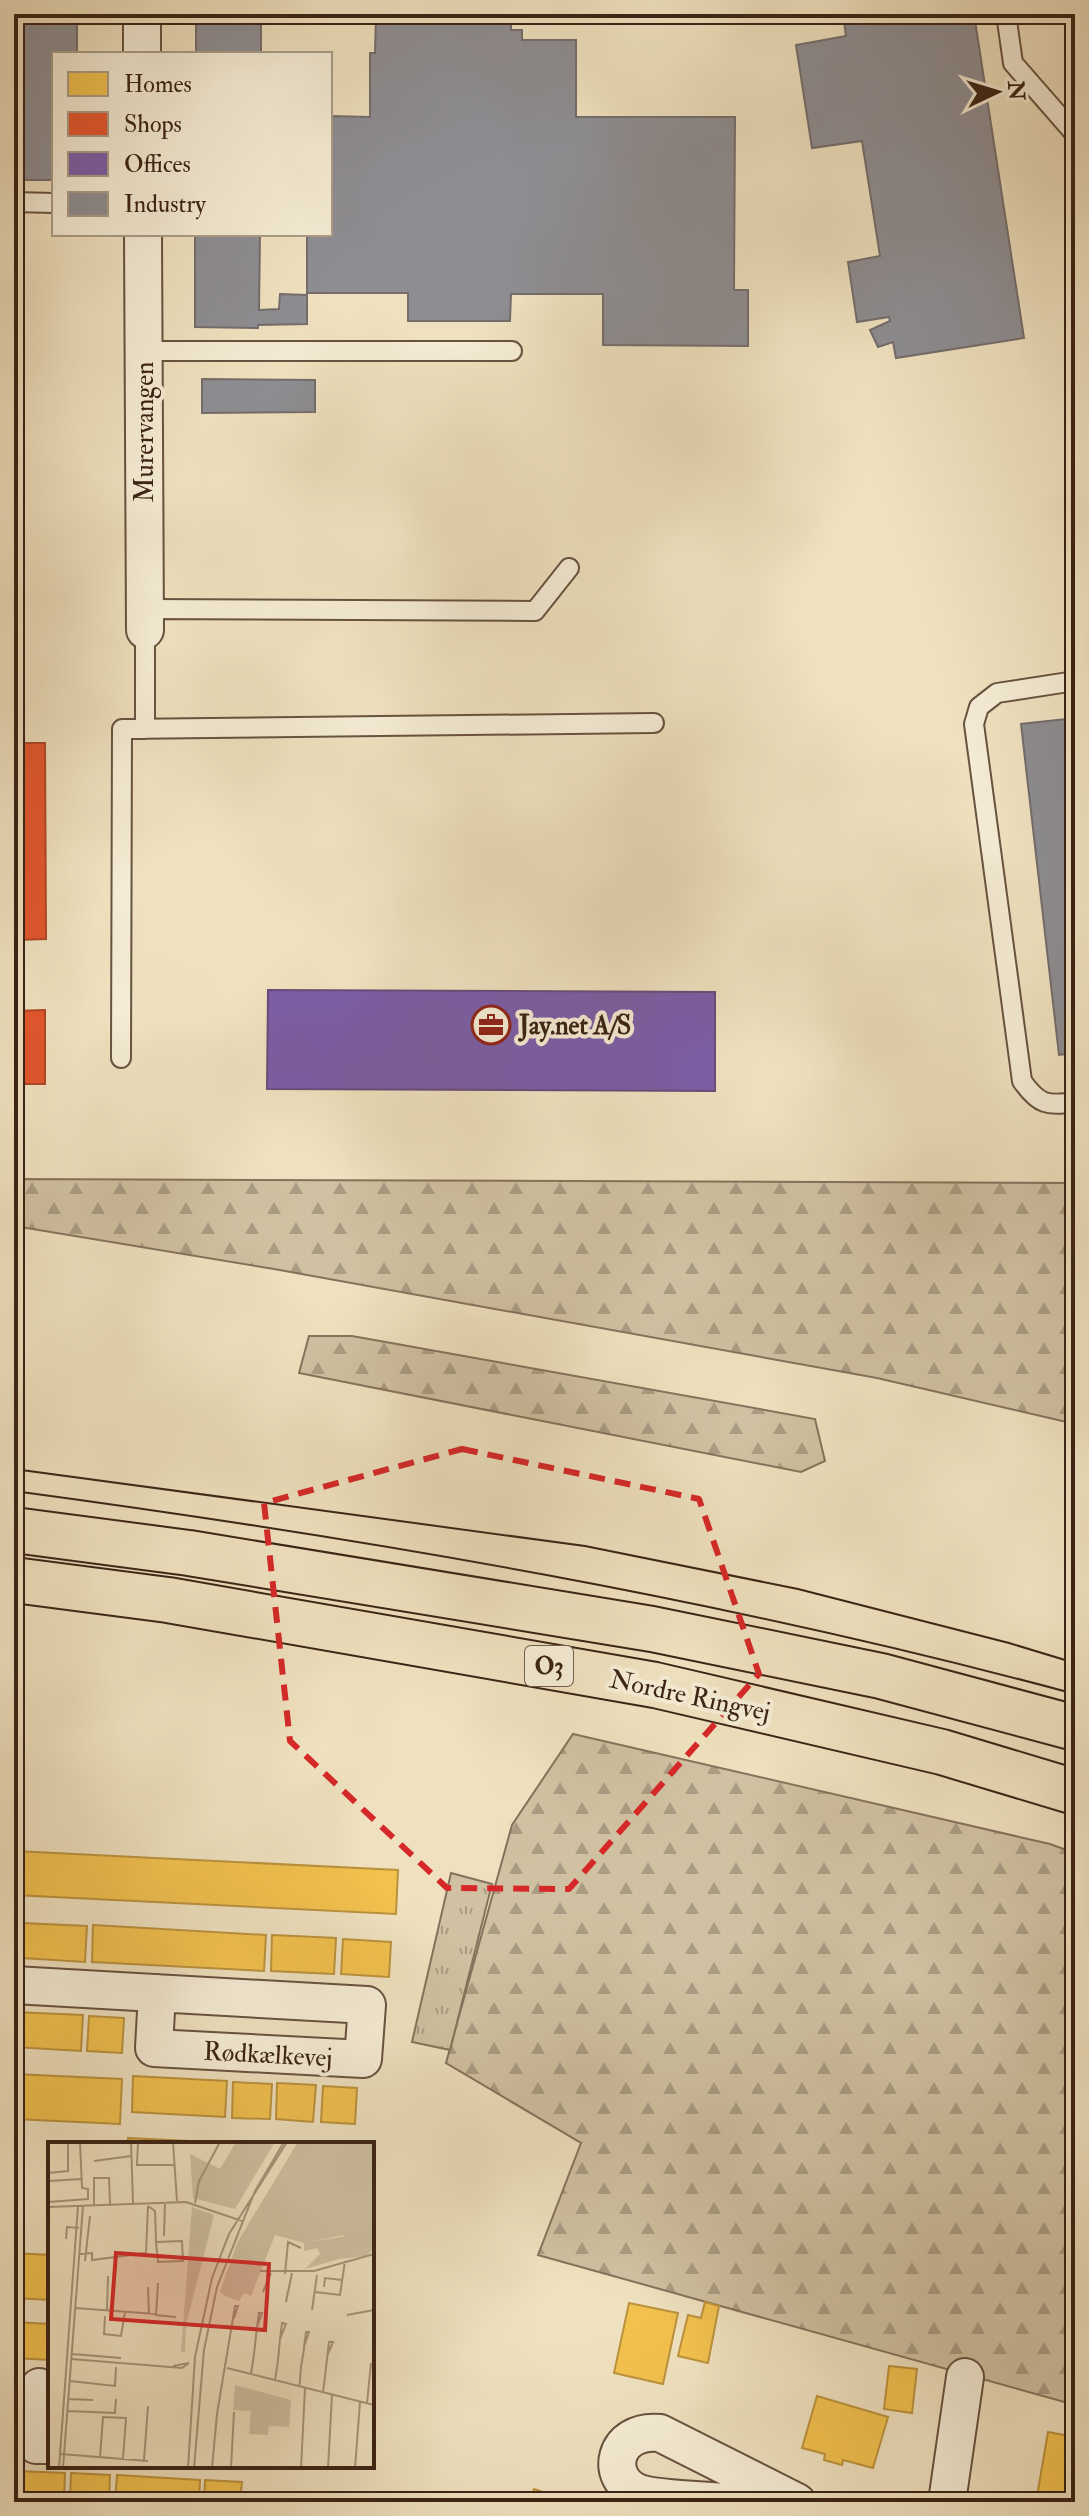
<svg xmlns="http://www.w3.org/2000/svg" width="1089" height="2516" font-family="'IM FELL Double Pica',serif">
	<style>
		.forest { fill: url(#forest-firs); stroke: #86725c; stroke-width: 2 }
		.park { fill: url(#park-tufts); stroke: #86725c; stroke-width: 2 }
		.homes { fill: #f2c14e; stroke: #bb923d; stroke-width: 2 }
		.shops { fill: #e4572e; stroke: #b14726; stroke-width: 2 }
		.offices { fill: #7b5ea7; stroke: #684c7b; stroke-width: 2 }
		.industry { fill: #8d8d92; stroke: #746d6c; stroke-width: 2 }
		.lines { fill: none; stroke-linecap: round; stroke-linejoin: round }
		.lane-casing { stroke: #685240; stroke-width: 22 }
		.street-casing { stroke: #685240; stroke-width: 40 }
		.primary-casing { stroke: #3b2315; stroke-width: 48 }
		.lane { stroke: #f5ecd5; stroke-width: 18 }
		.street { stroke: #f5ecd5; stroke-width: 36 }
		.primary { stroke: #efe1bf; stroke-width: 44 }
		.tram { stroke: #3b2315; stroke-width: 2 }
		.marked { fill: none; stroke: #d62828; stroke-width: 6; stroke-dasharray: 16 10; stroke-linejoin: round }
		.labels { text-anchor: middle; stroke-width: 8; stroke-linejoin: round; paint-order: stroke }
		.shield { fill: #f5ecd5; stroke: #735f4f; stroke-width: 2 }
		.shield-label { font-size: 24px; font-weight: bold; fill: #3b2315 }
		.street-label { font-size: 26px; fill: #3b2315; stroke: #f5ecd5 }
		.poi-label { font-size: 26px; font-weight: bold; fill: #3b2315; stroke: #f5ecd5; text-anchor: start }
		.inset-road { fill: none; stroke: #a7957b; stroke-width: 2 }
		.view { fill: #d62828; fill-opacity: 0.15; stroke: #d62828; stroke-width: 4 }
		.inset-edge { fill: none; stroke: #3b2315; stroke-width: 4 }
	</style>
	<defs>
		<pattern id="forest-firs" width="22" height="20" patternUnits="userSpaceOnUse" patternTransform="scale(2)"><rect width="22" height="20" fill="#d0c1a2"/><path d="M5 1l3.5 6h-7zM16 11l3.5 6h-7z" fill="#aa9c83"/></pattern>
		<pattern id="park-tufts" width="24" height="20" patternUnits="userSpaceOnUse" patternTransform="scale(2)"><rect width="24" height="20" fill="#d0c1a2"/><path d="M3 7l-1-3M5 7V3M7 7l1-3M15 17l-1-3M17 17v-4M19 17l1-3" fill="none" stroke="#aa9c83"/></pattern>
	</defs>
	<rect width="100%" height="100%" fill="#efe1bf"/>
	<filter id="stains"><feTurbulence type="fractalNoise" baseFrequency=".0025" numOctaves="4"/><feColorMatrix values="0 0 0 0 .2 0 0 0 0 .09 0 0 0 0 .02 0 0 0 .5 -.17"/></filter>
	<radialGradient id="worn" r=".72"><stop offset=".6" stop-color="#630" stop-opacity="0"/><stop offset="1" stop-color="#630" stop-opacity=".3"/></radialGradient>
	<path class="forest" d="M14 1179 1075 1183V1424L877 1378 274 1269 14 1226Z
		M309 1336H352L815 1419 825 1461 801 1472 299 1373Z
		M573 1734 1050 1844 1075 1853V2405L538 2255 581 2143 446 2063 512 1825Z"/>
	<path class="park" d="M451 1873 492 1884 450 2050 412 2042Z"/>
	<path class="homes" d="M14 1851 398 1870 396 1914 14 1895Z
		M23 1923 87 1926 85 1962 22 1958Z
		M93 1925 266 1935 264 1971 92 1962Z
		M272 1935 336 1938 334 1974 271 1971Z
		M343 1939 391 1942 389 1977 341 1974Z
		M14 2012 83 2015 81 2051 14 2047Z
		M89 2016 124 2018 122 2053 87 2051Z
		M14 2074 122 2079 120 2124 14 2119Z
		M133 2076 227 2081 225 2117 132 2112Z
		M233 2082 272 2084 270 2119 232 2118Z
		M277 2083 316 2085 313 2122 276 2119Z
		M323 2086 357 2088 355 2124 321 2122Z
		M128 2138 251 2144H128Z
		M14 2253 50 2255V2300L14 2298Z
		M705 2302 719 2306 708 2363 678 2356 688 2315 701 2318Z
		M629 2303 678 2313 663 2384 614 2373Z
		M14 2322 50 2324V2360L14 2358Z
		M889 2366 917 2369 912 2413 884 2409Z
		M817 2396 888 2417 873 2468 843 2460 842 2465 824 2460 825 2454 802 2448Z
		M1048 2432 1075 2437V2502H1036Z
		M17 2471 65 2473 64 2502H16Z
		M71 2473 110 2475 109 2502H70Z
		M117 2475 200 2480 199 2502H115Z
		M205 2480 242 2482 240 2502H204Z
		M534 2489 571 2502H529Z"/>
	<path class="shops" d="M14 743H45L46 939 14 940Z
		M45 1010V1084H14V1011Z"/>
	<path class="offices" d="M268 990 715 992V1091L267 1089Z"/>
	<path class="industry" d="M14 14H77V54H54V180H14Z
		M196 14H261V54H196Z
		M376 14H511V30H522V40H576V117H735L734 290H748V346L603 345V294H511L510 321H408V293H307V234H330V116L370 117V53H375Z
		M843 14H974L1024 338 896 358 893 342 878 347 870 330 890 321 889 317 857 322 848 262 880 256 862 141 812 148 796 45 846 36Z
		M195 234H260L259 310 279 309 280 294 307 295V324L258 325V328L195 327Z
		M202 379 315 380V412L202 413Z
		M1075 718V1053L1059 1055 1021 724Z"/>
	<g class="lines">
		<defs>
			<path id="lane" d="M1006 14 1013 63 1075 134
				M14 202 54 203
				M144 351H512
				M145 609 535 611 569 568
				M145 630V729
				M1075 681 997 693 979 707 974 724 1022 1081C1039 1105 1047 1106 1075 1102
				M121 1058 122 729 654 723"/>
			<path id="street" d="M142 14V54
				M143 234 145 630
				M14 1985 367 2005 363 2059 154 2048 157 1993
				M39 2387 36 2445H50
				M726 2502C705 2500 656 2499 639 2493 603 2479 613 2428 660 2433L797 2502
				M947 2502 965 2377"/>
			<path id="primary" d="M14 1530 189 1553 652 1629 881 1676 1075 1728
				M14 1580 168 1600 655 1685 942 1752 1075 1792"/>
		</defs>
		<use href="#lane" class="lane-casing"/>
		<use href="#street" class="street-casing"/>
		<use href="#primary" class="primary-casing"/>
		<use href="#lane" class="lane"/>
		<use href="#street" class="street"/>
		<use href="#primary" class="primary"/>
		<path class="tram" d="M14 1469 585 1546 798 1589 1009 1643 1075 1663
			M14 1491C371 1539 727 1600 1075 1694"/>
	</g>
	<path class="marked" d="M462 1449 699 1499 759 1674 569 1889 447 1888 290 1741 264 1503Z"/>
	<defs>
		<symbol id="office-ring" viewBox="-11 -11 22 22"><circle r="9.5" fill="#f5ecd5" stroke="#8f2418" stroke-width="1.5"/><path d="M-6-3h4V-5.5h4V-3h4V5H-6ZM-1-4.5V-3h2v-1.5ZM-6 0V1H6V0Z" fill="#8f2418"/></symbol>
	</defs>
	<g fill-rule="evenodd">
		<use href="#office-ring" x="469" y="1003" width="44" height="44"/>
	</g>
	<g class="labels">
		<rect class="shield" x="525" y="1646" width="48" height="40" rx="6"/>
		<g class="shield-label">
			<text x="549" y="1674">O3</text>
		</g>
		<g class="street-label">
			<text transform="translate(144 432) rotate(-90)" y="9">Murervangen</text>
			<text transform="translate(690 1695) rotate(12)" y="9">Nordre Ringvej</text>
			<text transform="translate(268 2054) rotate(3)" y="9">Rødkælkevej</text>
		</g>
		<g class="poi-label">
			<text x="519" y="1034">Jay.net A/S</text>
		</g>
	</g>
	<g transform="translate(48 2142)">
		<rect width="326" height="326" fill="#efe1bf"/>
		<path d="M298 94 291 117 257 127 272 112 269 106 256 109V101Z" fill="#d0c1a2"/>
		<path d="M188 0H227L187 67 145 56 142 12 172 27ZM250 0H326V107L318 114 291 117 296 93 256 101 227 93 203 154 196 151 191 159 177 154 172 150 189 101ZM144 65 166 73 138 183 137 210H133Z" fill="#d0c1a2"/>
		<path d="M187 243 243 258 241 285 221 284 220 293 201 292 203 269 185 268Z" fill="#d0c1a2"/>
		<path class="inset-road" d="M43 0H83M83 0 85 61M90 0 89 23H127M125 0 129 59M46 19 83 14M0 31 20 29V0M0 39 34 37M0 60 40 57V47L34 46 32 0M147 61 151 39 172 0M46 63V36H61L62 62M100 64 107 69 108 100 110 120 135 119 134 99 108 100M0 65 138 60 194 79M116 94 117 60M18 97 19 85 31 86M31 112 44 111V118L98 111 100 64M37 119 42 74M212 129H266L326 112M237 132 240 100 253 106M220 138 215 150 223 131M110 141 108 173 128 175M100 145 101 171M276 145 277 136 294 138M240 149 238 160 244 131M267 150 292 153 297 119M27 166 108 172M59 168 60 134M264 168 269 133M299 173 326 168M57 174 56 192 73 194 77 170M24 212 73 216M23 217 134 226 141 221 125 224M179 226 326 263M203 232 206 212 209 185 211 171H214L209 185M227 238 230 219V218L232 197 234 181 238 182 232 197M22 239 67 244 68 225M251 244 252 240V237L253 225 256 207V205L258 190H261L256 205M275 250 276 243 281 200H285L279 214M20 257 45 258M319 261 323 221M19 269 67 271 68 257M13 312 100 319M52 315 55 275 78 276 75 317M96 318 100 264M11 326 30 64M15 326 35 64M140 326 147 215 164 136 181 92 239 0M146 326 156 208 169 145 207 49 236 0M164 326 169 272 187 164H190L186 176M183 326 186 270M253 326 257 246M280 326 284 253M307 326 312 260"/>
		<path class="view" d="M68 111 221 122 217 188 63 177Z"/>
		<rect width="326" height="326" class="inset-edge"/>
	</g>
	<rect width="1089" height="2516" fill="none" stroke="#efe1bf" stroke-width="48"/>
	<rect x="16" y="16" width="1057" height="2484" fill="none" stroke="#3b2315" stroke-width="4"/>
	<rect x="24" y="24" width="1041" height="2468" fill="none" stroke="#3b2315" stroke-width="2"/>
	<rect x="52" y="52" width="280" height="184" fill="#f5ecd5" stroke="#ab9c88" stroke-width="2"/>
	<rect x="68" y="72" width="40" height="24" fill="#f2c14e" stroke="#ab9c88" stroke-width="2"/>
	<text x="124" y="92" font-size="24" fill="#3b2315">Homes</text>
	<rect x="68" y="112" width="40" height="24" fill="#e4572e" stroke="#ab9c88" stroke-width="2"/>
	<text x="124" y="132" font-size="24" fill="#3b2315">Shops</text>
	<rect x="68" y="152" width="40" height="24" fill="#7b5ea7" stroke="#ab9c88" stroke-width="2"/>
	<text x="124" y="172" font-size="24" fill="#3b2315">Offices</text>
	<rect x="68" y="192" width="40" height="24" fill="#8d8d92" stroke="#ab9c88" stroke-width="2"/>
	<text x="124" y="212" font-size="24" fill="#3b2315">Industry</text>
	<g transform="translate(997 92) rotate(86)" stroke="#f5ecd5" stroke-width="6" paint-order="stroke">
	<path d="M0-6L14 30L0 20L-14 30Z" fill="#3b2315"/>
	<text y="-12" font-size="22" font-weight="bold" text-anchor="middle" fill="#3b2315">N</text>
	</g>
	<rect width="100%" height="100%" filter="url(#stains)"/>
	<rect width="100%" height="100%" fill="url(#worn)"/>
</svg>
